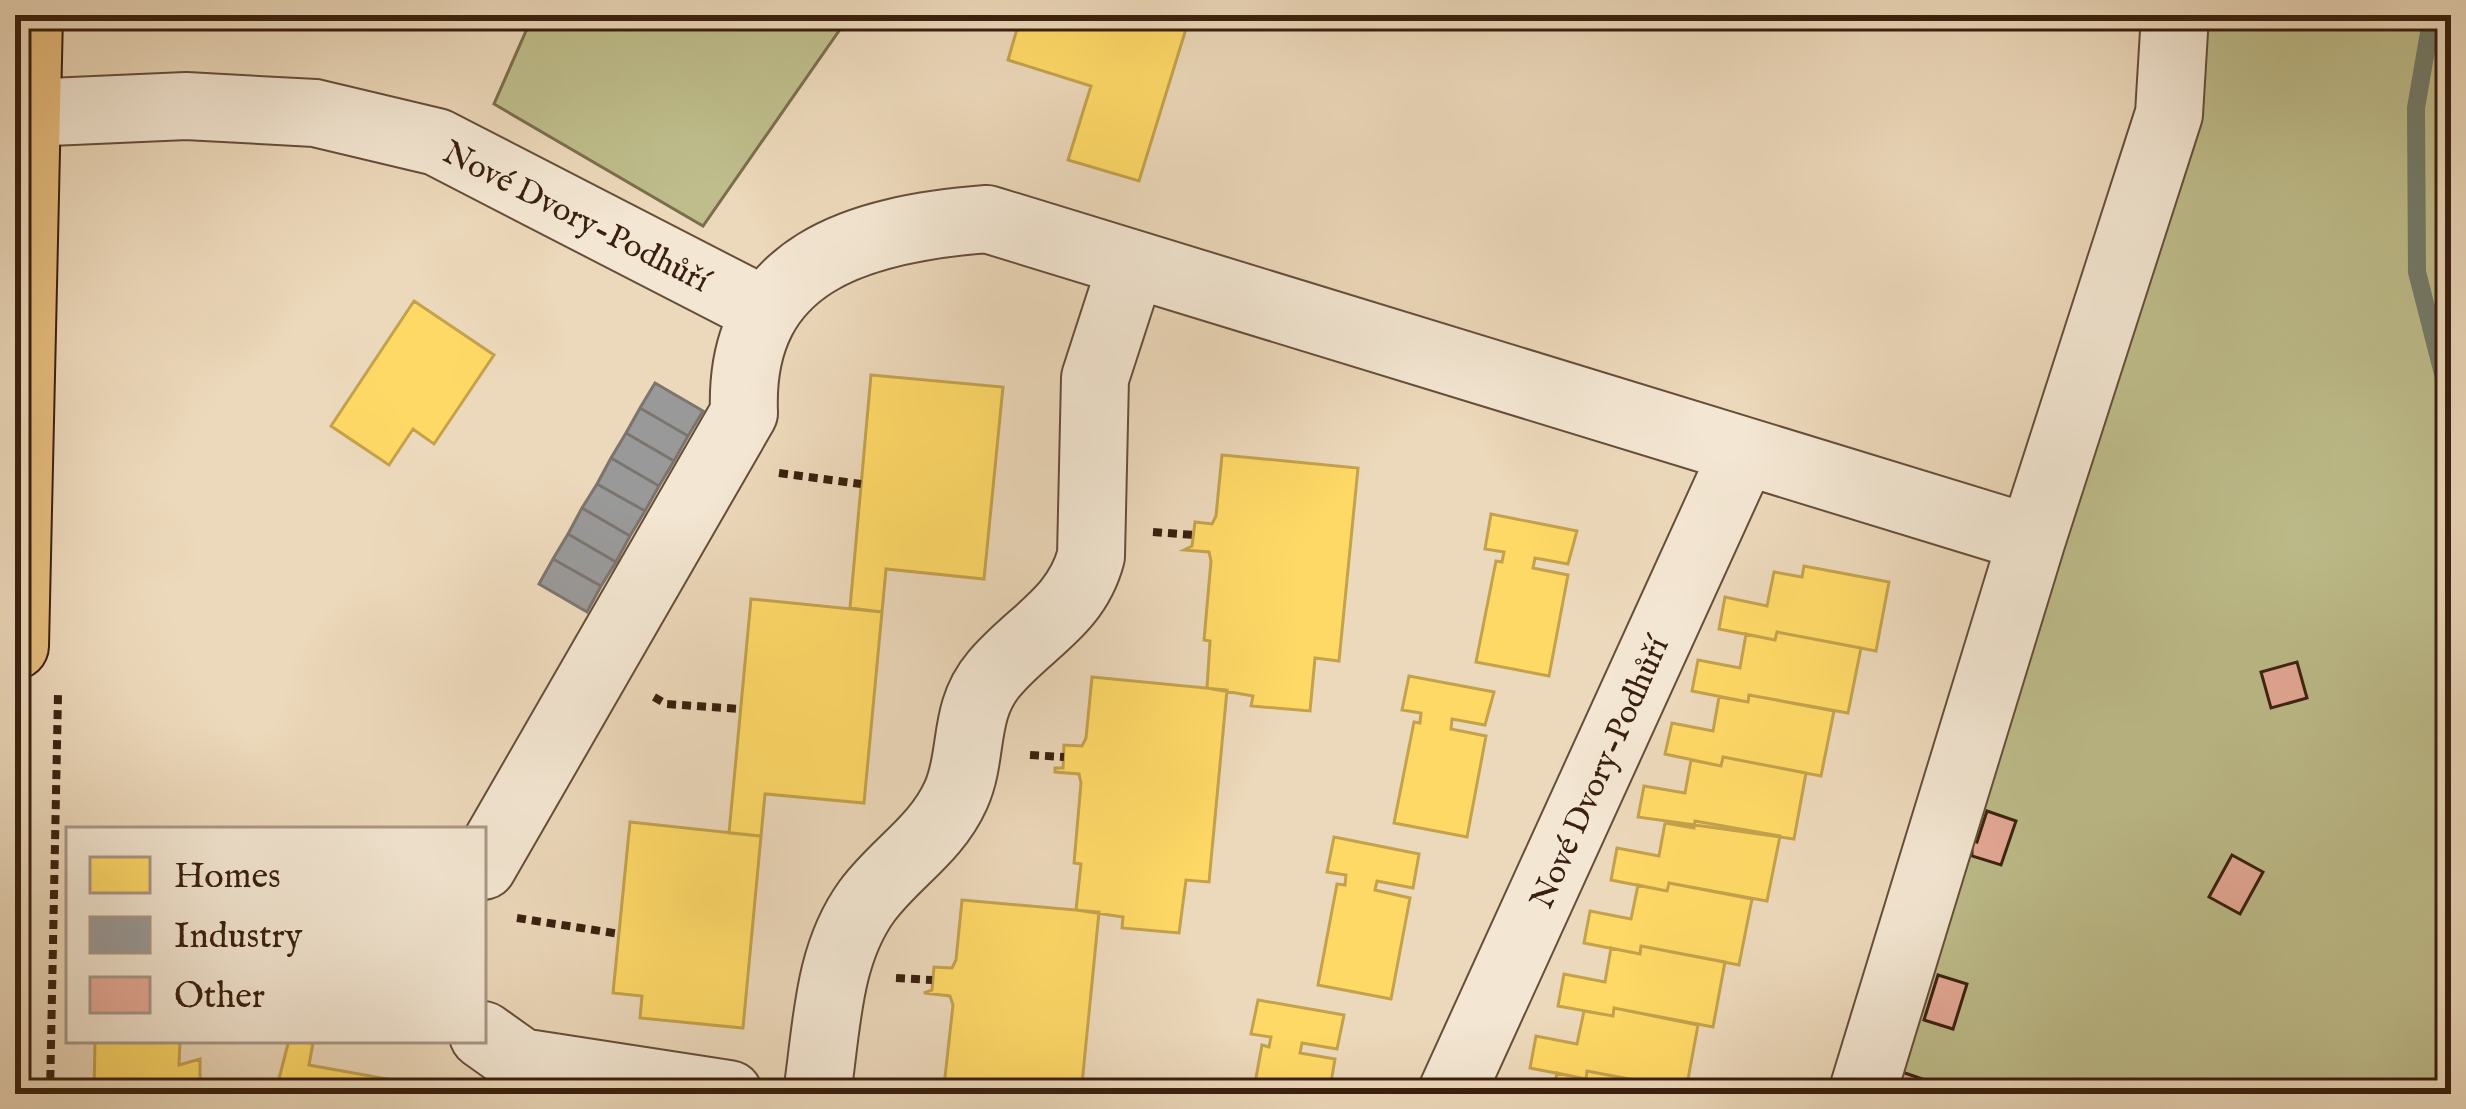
<svg xmlns="http://www.w3.org/2000/svg" width="2466" height="1109" font-family="'IM FELL English',serif">
	<style>
		.green { fill: #bebd8b; stroke: #7c6e4c; stroke-width: 3 }
		.homes { fill: #ffd966; stroke: #c4a24c; stroke-width: 3 }
		.industry { fill: #999; stroke: #7c756f; stroke-width: 3 }
		.lines { fill: none; stroke-linecap: round; stroke-linejoin: round }
		.stream { stroke: #747d6c; stroke-width: 18 }
		.building { fill: #e7ab99; stroke: #3a200e; stroke-width: 3 }
		.minor-casing { stroke: #664e39; stroke-width: 70 }
		.major-casing { stroke: #3a200e; stroke-width: 70 }
		.path { stroke: #3a200e; stroke-width: 8; stroke-dasharray: 9 6; stroke-linecap: butt }
		.minor { stroke: #f3e6d2; stroke-width: 66 }
		.major { stroke: #e6bc7d; stroke-width: 66 }
		.labels { text-anchor: middle; stroke-width: 12; stroke-linejoin: round; paint-order: stroke }
		.street-label { font-size: 33px; fill: #3a200e; stroke: #f3e6d2 }
	</style>
	<rect width="100%" height="100%" fill="#ecd8ba"/>
	<filter id="stains"><feTurbulence type="fractalNoise" baseFrequency=".00167" numOctaves="4"/><feColorMatrix values="0 0 0 0 .2 0 0 0 0 .09 0 0 0 0 .02 0 0 0 .5 -.17"/></filter>
	<radialGradient id="worn" r=".72"><stop offset=".6" stop-color="#630" stop-opacity="0"/><stop offset="1" stop-color="#630" stop-opacity=".3"/></radialGradient>
	<path class="green" d="M533 15H850L703 226 494 104Z
		M2192 15H2451V1094H1876Z"/>
	<path class="homes" d="M1021 15H1065L1109 28 1113 15 1190 16 1139 181 1068 160 1091 86 1008 60Z
		M414 301 494 355 434 444 413 429 389 465 331 426Z
		M871 375 1003 387 984 579 886 569 882 612 850 608Z
		M1222 455 1358 468 1339 661 1315 658 1310 711 1251 706 1253 696 1207 688 1210 641 1204 640 1211 561 1209 552 1184 550 1192 546 1195 522 1212 524 1216 516Z
		M1491 514 1577 531 1568 564 1535 558 1533 568 1568 575 1549 676 1476 662 1496 561 1502 562 1504 552 1485 549Z
		M1804 566 1889 582 1876 651 1777 632 1775 640 1719 629 1725 597 1767 606 1774 572 1802 577Z
		M751 599 882 612 864 803 765 794 761 836 729 833Z
		M1777 632 1861 648 1848 713 1749 695 1748 702 1692 691 1698 660 1740 668 1746 634 1775 640Z
		M1409 676 1494 692 1485 725 1452 719 1451 729 1486 736 1467 837 1394 823 1414 722 1420 723 1421 713 1402 710Z
		M1092 677 1227 690 1209 882 1186 880 1179 933 1122 928 1123 917 1076 910 1081 864 1074 863 1081 783 1079 774 1055 772V768H1063L1064 745 1082 746 1086 738Z
		M1749 695 1834 711 1821 776 1723 757 1721 766 1665 754 1672 723 1713 731 1719 697 1748 702Z
		M1723 757 1806 773 1794 839 1638 817 1644 786 1685 793 1691 760 1721 766Z
		M1695 821 1780 836 1767 901 1669 883 1667 891 1611 880 1617 848 1659 856 1665 823 1694 828Z
		M630 822 761 836 743 1028 640 1018 642 996 613 993Z
		M1334 837 1419 854 1413 888 1377 881 1375 890 1410 898 1391 999 1318 985 1337 884 1345 885 1346 875 1327 872Z
		M1669 883 1752 899 1739 965 1641 946 1640 954 1584 943 1590 911 1631 919 1638 885 1667 891Z
		M962 900 1099 912 1081 1094H972V1088L944 1086 953 1005 950 996 924 993 932 990 934 967 952 968 956 960Z
		M1641 946 1725 962 1713 1027 1614 1008 1613 1016 1558 1006 1564 974 1605 982 1611 948 1640 954Z
		M1258 1000 1344 1015 1337 1049 1302 1043 1300 1053 1335 1059 1329 1094H1253L1262 1045 1269 1047 1271 1037 1251 1034Z
		M1614 1008 1698 1025 1686 1090 1587 1071 1586 1079 1530 1068 1536 1036 1577 1044 1584 1011 1613 1016Z
		M95 1040H180L179 1065 200 1059V1084L250 1085V1094H94Z
		M289 1040 313 1043 309 1065 409 1083 407 1094H275Z
		M1587 1071 1672 1087 1670 1094H1553L1557 1073 1586 1079Z"/>
	<path class="industry" d="M655 383 703 411 688 436 640 408Z
		M640 408 688 436 674 461 626 433Z
		M626 433 674 461 659 486 611 458Z
		M611 458 659 486 645 511 597 484Z
		M597 484 645 511 630 536 582 508Z
		M582 508 630 536 616 562 568 534Z
		M568 534 616 562 601 586 553 559Z
		M553 559 601 586 587 612 539 584Z"/>
	<g class="lines">
		<path class="stream" d="M2432 15 2416 108 2417 272 2451 405"/>
	</g>
	<path class="building" d="M2297 662 2307 698 2271 708 2261 672Z
		M1987 811 2016 821 2001 865 1972 856V840L1977 842Z
		M2232 855 2263 872 2240 914 2209 897Z
		M1938 975 1967 984 1953 1029 1924 1020Z
		M1902 1072 1931 1082 1927 1094H1894Z"/>
	<g class="lines">
		<defs>
			<path id="minor" d="M27 113 186 106 315 113 437 142 765 311
				M483 866 744 413C738 262 860 229 987 219L2032 539
				M483 1035 521 1062 729 1094
				M817 1094C827 1028 827 956 867 901 895 863 936 840 956 795 974 755 962 712 994 674 1029 632 1076 613 1091 556L1095 378 1132 264
				M1451 1094 1744 451
				M1862 1094 2032 539 2169 114 2175 15"/>
			<path id="major" d="M15 646 29 15"/>
		</defs>
		<use href="#minor" class="minor-casing"/>
		<use href="#major" class="major-casing"/>
		<path class="path" d="M779 473 861 484
			M1153 532 1194 535
			M654 697 666 704 741 709
			M1030 755 1064 757
			M517 918 620 934
			M896 978 932 980
			M50 1094 58 694"/>
		<use href="#minor" class="minor"/>
		<use href="#major" class="major"/>
	</g>
	<g class="labels">
		<g class="street-label">
			<text transform="translate(577 215) rotate(27)" y="12">Nové Dvory-Podhůří</text>
			<text transform="translate(1598 772) rotate(-66)" y="12">Nové Dvory-Podhůří</text>
		</g>
	</g>
	<rect width="2466" height="1109" fill="none" stroke="#ecd8ba" stroke-width="60"/>
	<rect x="18" y="18" width="2430" height="1073" fill="none" stroke="#3a200e" stroke-width="6"/>
	<rect x="30" y="30" width="2406" height="1049" fill="none" stroke="#3a200e" stroke-width="3"/>
	<rect x="66" y="827" width="420" height="216" fill="#f3e6d2" stroke="#a99784" stroke-width="3"/>
	<rect x="90" y="857" width="60" height="36" fill="#ffd966" stroke="#a99784" stroke-width="3"/>
	<text x="174" y="887" font-size="36" fill="#3a200e">Homes</text>
	<rect x="90" y="917" width="60" height="36" fill="#999999" stroke="#a99784" stroke-width="3"/>
	<text x="174" y="947" font-size="36" fill="#3a200e">Industry</text>
	<rect x="90" y="977" width="60" height="36" fill="#e7ab99" stroke="#a99784" stroke-width="3"/>
	<text x="174" y="1007" font-size="36" fill="#3a200e">Other</text>
	<rect width="100%" height="100%" filter="url(#stains)"/>
	<rect width="100%" height="100%" fill="url(#worn)"/>
</svg>
